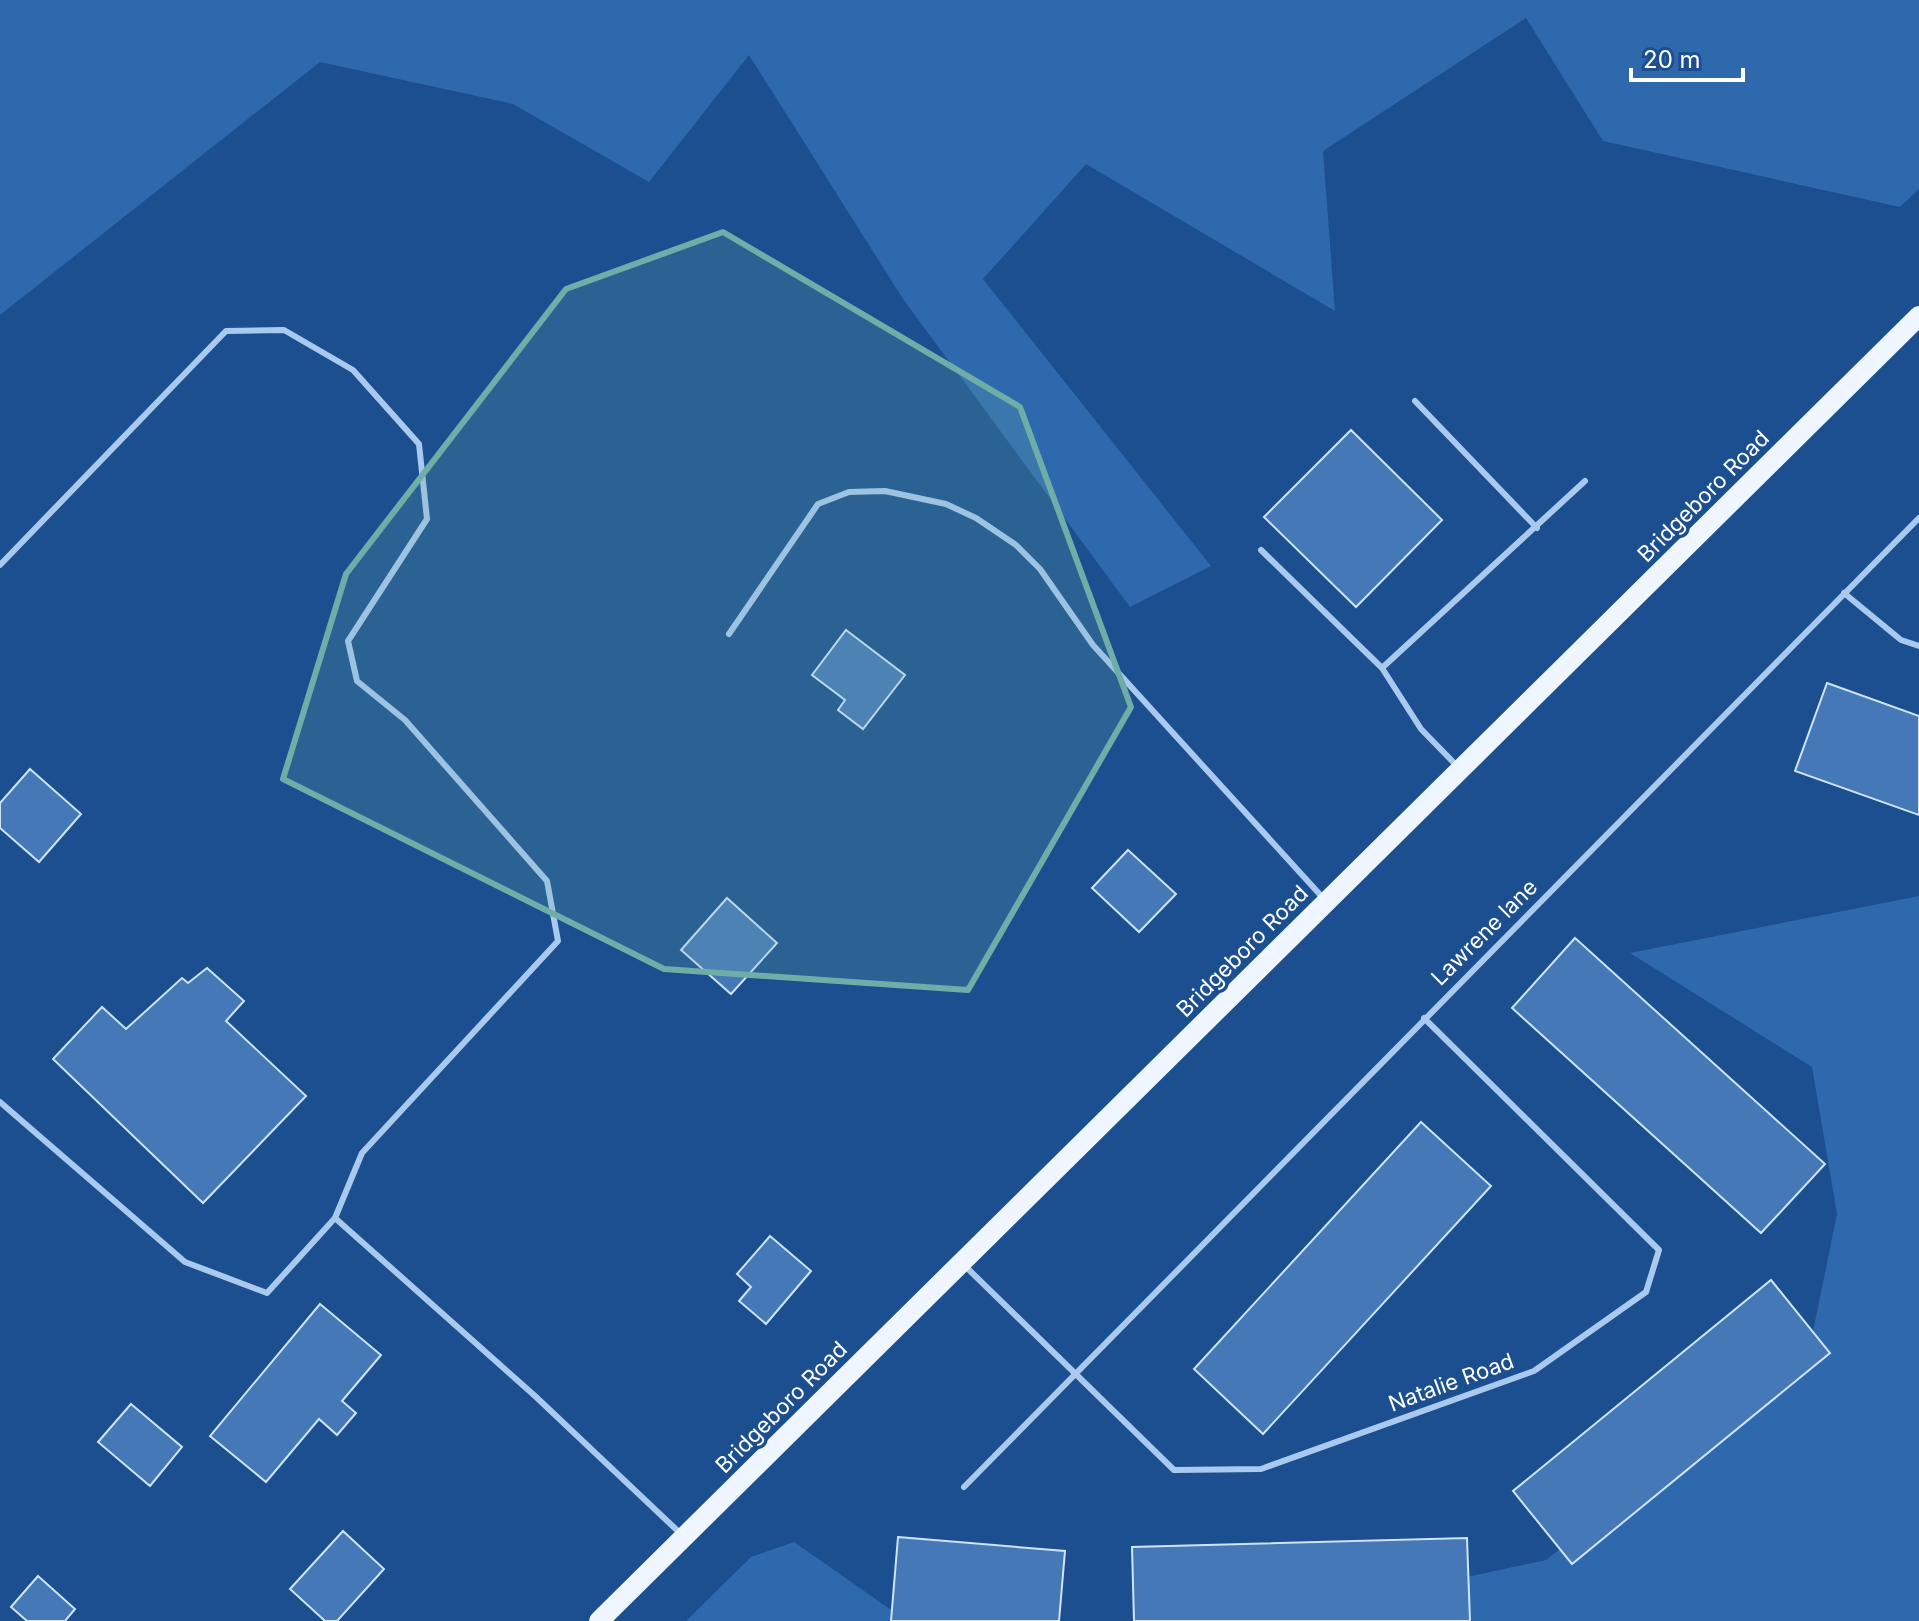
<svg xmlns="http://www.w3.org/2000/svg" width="1919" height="1621" font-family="Inter,sans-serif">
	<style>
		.green { fill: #2e69ad }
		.building { fill: #4478b7; stroke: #cfe3fa; stroke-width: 2 }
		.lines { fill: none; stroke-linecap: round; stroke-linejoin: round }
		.lane { stroke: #a9c9ee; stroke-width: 6 }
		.primary { stroke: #f0f6ff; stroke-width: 20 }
		.marked { fill: #6fada8; fill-opacity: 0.2; stroke: #6fada8; stroke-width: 6; stroke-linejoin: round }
		.labels { text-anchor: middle; stroke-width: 7; stroke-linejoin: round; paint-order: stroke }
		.street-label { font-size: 22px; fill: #fff; stroke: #1b4f8f }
	</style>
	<rect width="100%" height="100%" fill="#1b4f8f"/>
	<path class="green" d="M0 0H1919V189L1900 207 1603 141 1526 18 1323 151 1335 311 1086 164 983 279 1211 566 1130 607 903 299 749 55 649 182 513 104 320 62 0 315Z
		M1919 896V1621H1262L1546 1560 1809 1351 1837 1214 1812 1067 1630 953Z
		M794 1542 907 1621H686L751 1557Z"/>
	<path class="building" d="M1351 430 1442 520 1356 607 1264 517Z
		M846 630 905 675 863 729 838 710 845 700 812 675Z
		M1827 683 1919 716V815L1795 771Z
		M30 769 81 814 39 862 0 828V803Z
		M1128 850 1176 894 1139 932 1092 888Z
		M727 898 777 943 731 994 681 950Z
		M1575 938 1825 1164 1761 1233 1512 1008Z
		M207 968 244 1001 226 1021 306 1096 203 1203 53 1059 102 1007 126 1029 182 978 188 983Z
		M1421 1122 1491 1186 1263 1434 1194 1369Z
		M770 1236 811 1271 766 1324 739 1301 751 1287 737 1274Z
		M1771 1280 1830 1353 1572 1564 1513 1491Z
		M320 1304 381 1355 342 1401 356 1413 337 1435 319 1419 266 1482 210 1436Z
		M131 1404 182 1447 150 1486 98 1442Z
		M343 1531 384 1569 337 1621H325L290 1589Z
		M898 1537 1065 1551 1059 1621H891Z
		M1467 1538 1470 1621H1134L1132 1547Z
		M38 1576 75 1609 65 1621H27L11 1607Z"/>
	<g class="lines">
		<path class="lane" d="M1415 401 1537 528
			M1261 550 1382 668 1421 729 1458 767
			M0 565 226 331 284 330 353 370 419 444 427 519 348 641 357 681 405 720 547 881 558 941 362 1153 335 1218 535 1396 681 1534
			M1844 593 1901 640 1919 646
			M729 634 818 504 849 492 885 491 946 504 976 518 1016 545 1040 569 1093 645 1324 899
			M1382 668 1585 481
			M0 1102 185 1262 267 1293 335 1218
			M964 1265 1174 1470 1261 1469 1534 1371 1646 1292 1659 1250 1424 1018
			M964 1487 1919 518"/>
		<path class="primary" d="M599 1621 1919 316"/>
	</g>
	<path class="marked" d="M723 232 1020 407 1131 707 968 990 664 969 283 779 346 574 566 289Z"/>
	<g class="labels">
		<g class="street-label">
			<text transform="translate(1703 496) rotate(-45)" y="8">Bridgeboro Road</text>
			<text transform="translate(1484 932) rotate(-45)" y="8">Lawrene lane</text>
			<text transform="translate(1242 951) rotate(-45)" y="8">Bridgeboro Road</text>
			<text transform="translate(1451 1382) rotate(-20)" y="8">Natalie Road</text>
			<text transform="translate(781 1407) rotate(-45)" y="8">Bridgeboro Road</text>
		</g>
	</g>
	<path d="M1631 68v12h112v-12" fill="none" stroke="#ffffff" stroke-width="4"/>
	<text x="1643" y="68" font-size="24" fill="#ffffff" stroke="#1b4f8f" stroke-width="6" paint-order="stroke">20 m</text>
</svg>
